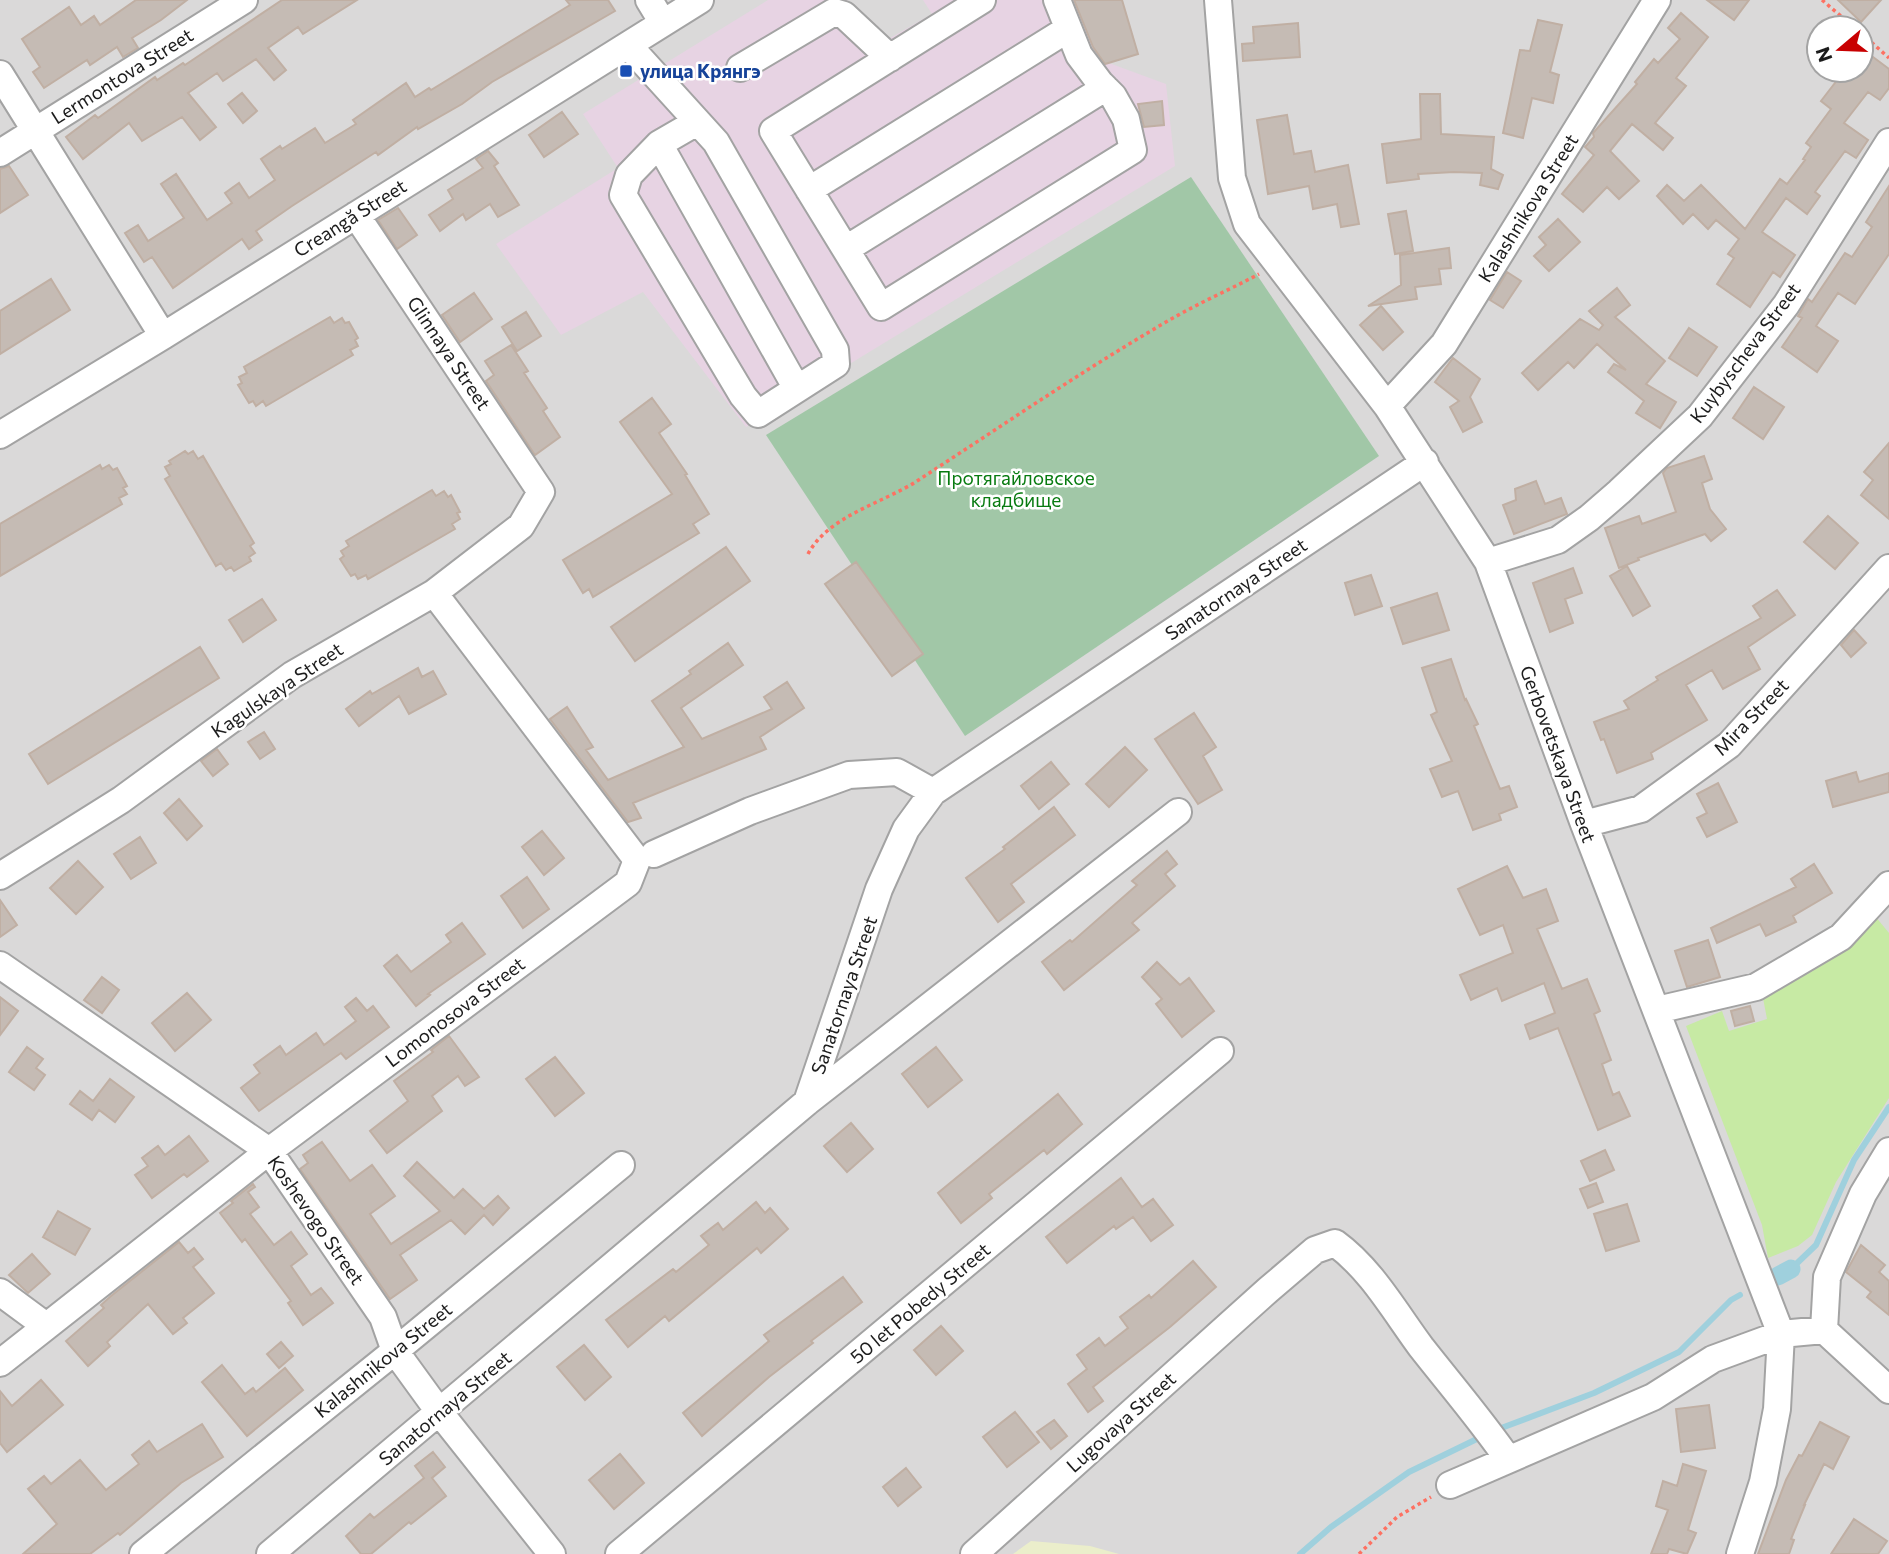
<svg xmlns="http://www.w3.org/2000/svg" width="1889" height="1554" font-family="Commissioner,sans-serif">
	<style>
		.residential { fill: #dad9d9; fill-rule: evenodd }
		.industrial { fill: #e7d3e3 }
		.farmland { fill: #ebeecb }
		.grass { fill: #c7eaa4 }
		.cemetery { fill: #a1c7a7 }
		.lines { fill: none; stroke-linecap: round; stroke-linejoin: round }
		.stream { stroke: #9fd0dd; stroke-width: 6 }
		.canal { stroke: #9fd0dd; stroke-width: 19 }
		.building { fill: #c5bbb4; stroke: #c0afa3; stroke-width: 2 }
		.minor-casing { stroke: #a3a3a3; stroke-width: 30 }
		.path { stroke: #fd7162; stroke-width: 3.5; stroke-dasharray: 3.5 3.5; stroke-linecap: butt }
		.minor { stroke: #fff; stroke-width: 26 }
		.transit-dot { fill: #1a4fb4; stroke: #fff; stroke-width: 2.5 }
		.labels { text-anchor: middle; stroke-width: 5; stroke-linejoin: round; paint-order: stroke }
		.transit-label { font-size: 19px; font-weight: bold; fill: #164399; stroke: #fff; text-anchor: start }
		.street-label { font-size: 19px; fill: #1c1c1c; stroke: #fff }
		.park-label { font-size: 19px; fill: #087b11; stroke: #fff }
	</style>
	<rect width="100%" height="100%" fill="#eee9e1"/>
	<path class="residential" d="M0 0H1889V1554H0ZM1819 28H1861V70H1819Z"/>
	<path class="industrial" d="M768 0H847L880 44 932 14 923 0H1081L1109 63 1166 84 1175 166 746 427 643 292 561 335 496 244 618 168 583 114Z"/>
	<path class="farmland" d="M1031 1541 1090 1546 1119 1554H1013Z"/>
	<path class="grass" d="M1875 916 1889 933V1098L1836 1182 1812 1235 1798 1246 1768 1258 1762 1225 1686 1026 1722 1011 1729 1031 1767 1019 1763 998 1843 949Z"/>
	<path class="cemetery" d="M1191 177 1379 456 965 736 766 435Z"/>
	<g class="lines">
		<path class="stream" d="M1791 1269 1816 1245 1854 1160 1889 1107
			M1496 1430 1594 1393 1679 1352 1731 1300 1740 1295
			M1300 1554 1331 1527 1409 1472 1483 1436"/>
		<path class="canal" d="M1778 1276 1791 1269"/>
	</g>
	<path class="building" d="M136 0H187L161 20 132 38 138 48 123 57 117 47 90 65 87 60 44 88 33 72 40 67 22 39 69 7 81 25 94 16 100 25Z
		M282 0H357L303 34 298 27 268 48 286 70 274 80 256 59 223 81 217 73 188 93 216 127 200 140 182 117 142 141 129 123 83 159 66 137 95 115 98 118 155 77 157 80 183 63 185 65Z
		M566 0H608L615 11 492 82 462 104 418 129 417 127 378 155 376 152 292 206 256 231 262 240 249 249 242 239 173 288 152 257 144 262 125 233 138 225 148 241 184 218 161 184 176 174 207 220 232 203 225 193 239 183 249 198 275 180 261 159 280 146 282 149 315 128 325 143 356 124 353 120 406 83 415 97 429 88 431 90 570 5Z
		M1074 0H1122L1138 54 1105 64 1093 47Z
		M1707 0H1749L1734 20Z
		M1838 0H1881L1861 22Z
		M1681 13 1708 37 1676 78 1686 86 1655 123 1673 138 1663 150 1632 124 1610 151 1639 181 1619 199 1607 187 1583 212 1562 194 1594 155 1585 147 1594 137 1593 133 1637 84 1635 82 1654 59 1658 63 1680 39 1668 28Z
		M1538 20 1562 25 1550 72 1559 75 1553 103 1532 98 1523 138 1503 133 1520 50 1530 51Z
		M1298 23 1300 57 1243 61 1242 44 1254 43 1253 27Z
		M1861 48 1889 69V88L1880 100 1868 92 1844 123 1868 140 1856 158 1845 151 1815 192 1820 196 1807 214 1786 198 1762 232 1795 255 1780 277 1773 272 1750 307 1717 284 1734 258 1728 254 1739 239 1716 220 1708 229 1693 214 1683 224 1657 196 1667 185 1684 201 1701 185 1745 229 1780 179 1787 184 1805 160 1803 159 1811 147 1806 143 1831 109 1821 101 1845 70H1861Z
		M242 93 257 111 243 123 228 104Z
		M1420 94H1440L1441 134 1494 137 1491 169 1503 175 1498 189 1480 185 1482 173 1454 172 1418 174 1419 179 1387 183 1382 144 1421 139Z
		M1162 101 1164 125 1144 127 1138 104Z
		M562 112 578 134 544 157 529 135Z
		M1287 115 1294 154 1311 151 1315 172 1348 165 1359 224 1341 227 1337 204 1313 209 1309 186 1268 194 1257 120Z
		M488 151 498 163 494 166 519 205 498 217 490 204 466 220 463 214 440 231 429 215 453 199 448 190 483 168 476 159Z
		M9 166 28 195 0 213V169Z
		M1889 186V254L1855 304 1838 293 1816 326 1838 341 1817 372 1782 347 1802 318 1798 316 1808 299 1812 302 1845 253 1852 257 1872 227 1866 222Z
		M398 208 417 235 397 249 378 220Z
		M1406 211 1413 251 1395 254 1388 214Z
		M1558 219 1580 242 1549 271 1534 256 1546 245 1539 237Z
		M1449 248 1451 268 1439 269 1441 284 1415 287 1417 299 1368 306 1401 285 1400 255Z
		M1507 272 1521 281 1503 308 1490 300Z
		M51 279 70 310 0 354V311Z
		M1617 288 1630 305 1615 317 1665 361 1646 384 1676 402 1660 428 1636 413 1644 401 1608 372 1614 364 1626 370 1597 344 1574 368 1568 362 1538 390 1522 373 1580 319 1599 330 1603 325 1589 311Z
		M474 293 492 319 460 342 442 315Z
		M1381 306 1403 332 1383 350 1360 325Z
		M526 312 541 336 517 351 502 327Z
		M330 317 334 323 342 318 345 323 349 322 358 338 355 340 358 346 350 350 353 355 266 406 263 401 256 406 253 401 249 403 238 385 242 383 239 377 247 373 244 367Z
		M1689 328 1717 347 1697 376 1669 358Z
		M511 345 528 371 524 373 547 408 543 411 560 437 535 455 486 381 494 375 485 361Z
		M1453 358 1480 379 1470 397 1482 422 1463 432 1450 407 1459 401 1435 382Z
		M1754 387 1784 407 1763 439 1733 418Z
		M652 398 671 424 659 433 687 474 685 475 709 514 693 524 699 533 593 597 589 589 583 593 563 560 672 494 620 422Z
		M1889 443V519L1861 495 1873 480 1864 472Z
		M185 451 188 454 193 451 198 459 203 456 254 543 250 546 255 553 249 557 251 561 234 571 231 567 226 570 221 563 216 566 165 479 170 476 165 467 171 464 169 461Z
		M1704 456 1712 479 1702 483 1710 509 1726 529 1711 541 1705 534 1638 558 1639 560 1619 568 1605 528 1639 516 1642 524 1676 512 1663 473 1667 468Z
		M100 465 102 469 109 465 113 470 117 468 127 486 123 488 127 494 119 498 122 504 0 576V524Z
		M1536 481 1545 504 1561 498 1567 514 1514 534 1503 505 1516 500 1515 489Z
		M432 490 436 496 444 491 448 497 451 495 460 512 457 513 460 519 452 524 455 529 368 579 366 575 358 579 355 574 351 576 340 559 344 556 341 551 349 546 346 541Z
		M1828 516 1858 543 1835 569 1804 542Z
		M726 547 750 581 635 661 611 627Z
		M856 562 923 654 892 676 825 584Z
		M1627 566 1650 606 1633 616 1610 576Z
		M1573 568 1582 593 1565 599 1573 623 1550 632 1533 583Z
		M1371 575 1382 606 1355 615 1345 583Z
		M1777 590 1795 615 1748 647 1760 669 1723 689 1712 670 1686 685 1707 720 1651 753 1653 759 1617 773 1604 739 1601 740 1594 722 1629 709 1624 701 1658 680 1656 677 1761 618 1753 606Z
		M1437 593 1449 630 1403 644 1391 608Z
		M262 599 276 620 243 642 229 620Z
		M1854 630 1866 643 1851 657 1841 645Z
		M728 643 743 665 681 708 702 739 772 709 764 697 787 682 804 708 760 737 766 749 633 803 641 818 628 822 550 719 567 707 593 747 586 750 608 780 684 747 652 701 691 674 689 671Z
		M200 647 219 678 48 784 29 754Z
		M1451 659 1465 700 1466 699 1478 724 1474 726 1500 789 1509 786 1517 807 1499 814 1501 820 1473 830 1458 791 1442 797 1430 769 1452 761 1431 715 1437 712 1422 668Z
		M418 668 422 677 433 671 446 694 409 714 399 696 359 726 346 709 370 691 372 694Z
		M1194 713 1216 747 1203 756 1222 790 1198 804 1155 739Z
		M264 732 275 749 260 759 248 742Z
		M1125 747 1147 770 1109 807 1086 784Z
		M217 749 228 764 213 776 201 761Z
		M1051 762 1069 784 1039 809 1021 786Z
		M1856 772 1859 782 1889 773V792L1833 807 1826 781Z
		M1718 783 1737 822 1707 837 1697 818 1707 813 1697 794Z
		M179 799 202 826 187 840 164 813Z
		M1054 807 1075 835 1011 884 1024 902 998 922 966 878 1005 849 1003 847Z
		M542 831 564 858 544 875 522 847Z
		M140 837 156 863 131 879 114 854Z
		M1167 851 1177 864 1165 874 1175 886 1132 923 1139 930 1064 990 1042 962 1070 940 1072 942 1137 885 1132 881Z
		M78 861 103 887 76 914 50 888Z
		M1814 864 1832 893 1793 916 1796 922 1766 936 1760 924 1717 943 1711 928 1796 887 1791 879Z
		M1507 866 1523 898 1546 889 1558 921 1537 929 1562 989 1587 979 1600 1011 1594 1014 1611 1060 1602 1064 1613 1095 1619 1092 1630 1116 1598 1130 1558 1028 1530 1039 1525 1025 1555 1013 1544 983 1502 1001 1497 988 1471 1000 1460 975 1513 953 1503 925 1480 935 1458 889Z
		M527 877 549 909 523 928 501 896Z
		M0 900 17 925 0 937Z
		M462 923 485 954 428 994 430 995 416 1006 384 966 397 955 411 972 451 942 446 935Z
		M1708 940 1720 977 1687 987 1675 951Z
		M1157 962 1180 985 1189 978 1214 1011 1182 1037 1156 1004 1162 999 1142 977Z
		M102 977 119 990 102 1013 84 1000Z
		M187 993 211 1020 175 1051 152 1023Z
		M0 997 18 1011 0 1035Z
		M356 998 367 1011 373 1006 389 1027 346 1059 341 1053 259 1111 241 1088 260 1073 254 1065 280 1046 286 1055 316 1033 324 1045 356 1021 345 1007Z
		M1750 1006 1754 1021 1735 1026 1731 1011Z
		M449 1036 479 1077 465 1086 458 1076 432 1096 442 1111 387 1153 370 1131 408 1101 394 1081 433 1052 431 1050Z
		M27 1047 43 1059 36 1068 45 1075 34 1090 9 1072Z
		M936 1047 962 1080 928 1107 902 1074Z
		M555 1057 584 1093 555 1116 526 1079Z
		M110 1079 134 1097 115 1122 99 1110 92 1120 70 1104 80 1091 93 1101Z
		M1058 1094 1082 1124 1047 1154 1044 1150 989 1194 992 1198 961 1223 938 1193Z
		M851 1123 873 1149 847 1172 824 1146Z
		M189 1136 208 1161 187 1177 184 1174 152 1198 135 1175 148 1166 142 1158 158 1146 165 1155Z
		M322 1142 350 1181 372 1165 395 1196 370 1214 391 1244 440 1211 404 1176 417 1162 454 1198 463 1189 484 1209 498 1196 509 1208 493 1225 484 1215 465 1234 451 1220 400 1255 417 1280 390 1299 300 1169 308 1163 303 1155Z
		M1605 1150 1614 1170 1590 1181 1581 1161Z
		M1121 1178 1142 1207 1153 1199 1173 1225 1151 1241 1133 1217 1116 1229 1114 1226 1067 1263 1046 1237Z
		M1596 1183 1603 1202 1588 1208 1580 1189Z
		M253 1184 255 1187 248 1192 259 1207 250 1214 274 1245 291 1232 307 1254 291 1266 311 1295 321 1288 333 1303 303 1325 288 1303 291 1301 245 1239 242 1242 220 1213 233 1203 231 1201Z
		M756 1202 765 1213 770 1208 788 1229 761 1253 757 1248 669 1321 665 1316 628 1347 606 1320 673 1269 676 1272 709 1245 701 1236 718 1223 723 1230Z
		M1627 1204 1639 1241 1606 1251 1594 1214Z
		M58 1211 90 1229 75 1255 43 1237Z
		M179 1242 188 1253 194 1248 203 1259 193 1267 214 1293 183 1318 187 1323 173 1334 148 1304 107 1342 110 1346 88 1366 66 1341 104 1308 101 1305 111 1296Z
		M1861 1245 1885 1265 1879 1272 1889 1281V1315L1867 1297 1871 1292 1846 1272Z
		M32 1254 50 1274 28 1293 9 1275Z
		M1193 1261 1216 1287 1170 1327 1093 1387 1103 1401 1088 1412 1068 1384 1087 1369 1077 1355 1099 1338 1105 1346 1128 1328 1120 1317 1149 1295 1151 1298Z
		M843 1277 862 1302 811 1341 813 1343 769 1377 702 1436 683 1413 769 1341 764 1335Z
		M941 1326 963 1351 936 1375 914 1350Z
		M281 1342 293 1356 279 1368 267 1354Z
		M584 1345 611 1377 585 1400 557 1367Z
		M222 1365 245 1394 253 1388 256 1392 285 1368 303 1390 247 1436 202 1382Z
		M41 1380 63 1405 7 1452 0 1443V1391L12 1406Z
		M1709 1405 1715 1448 1681 1452 1676 1409Z
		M1015 1412 1039 1442 1007 1467 983 1437Z
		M1054 1420 1067 1436 1051 1449 1037 1432Z
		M1820 1422 1849 1437 1833 1469 1824 1464 1804 1505H1805L1791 1539 1794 1540 1789 1554H1758L1786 1480 1799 1455 1802 1456Z
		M202 1424 223 1457 181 1483 120 1535 118 1533 90 1554H23L57 1524 28 1489 44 1476 51 1484 80 1460 106 1490 139 1464 132 1455 149 1441 157 1452Z
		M433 1452 445 1467 432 1478 446 1496 411 1524 409 1522 371 1554H361L346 1536 370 1514 374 1518 424 1478 415 1466Z
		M620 1454 644 1483 614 1509 589 1480Z
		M1683 1464 1706 1471 1688 1530 1696 1533 1687 1554 1669 1549 1667 1554H1651L1668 1510 1656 1506 1663 1481 1677 1486Z
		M906 1468 921 1487 898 1506 883 1487Z
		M1854 1519 1887 1541 1878 1554H1831Z"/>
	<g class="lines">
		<defs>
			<path id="minor" d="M649 0 663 23
				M982 0 773 131 881 307 1133 150 1126 119 1113 96 1100 83 1079 55 1057 0
				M1218 0 1232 178 1247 224 1387 406 1488 562 1584 824 1781 1334 1777 1409 1763 1482 1740 1554
				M628 45 716 142 835 350 836 364 758 414 743 396 623 195 629 175 659 144 697 122
				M740 68 834 12 844 15 890 58
				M0 74 163 336
				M659 144 797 389
				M0 153 244 0
				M809 190 1068 29
				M846 249 1105 88
				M1387 406 1444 344 1657 0
				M0 435 163 336 700 0
				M1488 562 1558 540 1589 518 1619 492 1700 416 1786 305 1889 142
				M1584 824 1641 809 1729 745 1889 568
				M654 854 750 811 849 775 897 772 933 792
				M0 876 121 800 292 675 434 593 521 526 541 492 356 215
				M0 965 269 1151 383 1317 395 1351 440 1413 552 1554
				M1657 1010 1756 987 1841 937 1889 885
				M807 1102 879 889 906 829 933 792 1425 462
				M0 1292 46 1326
				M1824 1330 1827 1277 1863 1194 1889 1151
				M0 1363 269 1151 628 883 637 860 434 593
				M1450 1485 1653 1397 1713 1359 1781 1334 1824 1330 1889 1390
				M143 1554 395 1351 621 1165
				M270 1554 807 1102 1178 812
				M619 1554 1220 1051
				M974 1554 1268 1290 1315 1250 1335 1243C1371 1269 1395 1312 1421 1347 1450 1384 1481 1420 1508 1459"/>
		</defs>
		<use href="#minor" class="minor-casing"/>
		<path class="path" d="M1822 0 1855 28
			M1861 33 1889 58
			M808 554C828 516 883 503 917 481 1002 426 1086 368 1173 318 1201 302 1231 289 1259 274
			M1359 1554 1397 1517 1431 1497"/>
		<use href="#minor" class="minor"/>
	</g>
	<rect class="transit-dot" x="619" y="64" width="14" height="14" rx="3.5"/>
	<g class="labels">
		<g class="transit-label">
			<text x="640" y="78">улица Крянгэ</text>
		</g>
		<g class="street-label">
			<text transform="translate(122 76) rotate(-32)" y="7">Lermontova Street</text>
			<text transform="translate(1528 208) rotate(-58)" y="7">Kalashnikova Street</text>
			<text transform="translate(350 218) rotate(-32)" y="7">Creangă Street</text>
			<text transform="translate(449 353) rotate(56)" y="7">Glinnaya Street</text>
			<text transform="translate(1745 353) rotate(-53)" y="7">Kuybyscheva Street</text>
			<text transform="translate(1236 589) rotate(-34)" y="7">Sanatornaya Street</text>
			<text transform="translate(277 690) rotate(-34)" y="7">Kagulskaya Street</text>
			<text transform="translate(1751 717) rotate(-46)" y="7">Mira Street</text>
			<text transform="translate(1558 754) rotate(70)" y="7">Gerbovetskaya Street</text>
			<text transform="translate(844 995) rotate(-71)" y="7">Sanatornaya Street</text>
			<text transform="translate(455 1012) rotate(-37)" y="7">Lomonosova Street</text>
			<text transform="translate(316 1220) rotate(55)" y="7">Koshevogo Street</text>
			<text transform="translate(920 1303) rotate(-40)" y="7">50 let Pobedy Street</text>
			<text transform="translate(383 1360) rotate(-39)" y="7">Kalashnikova Street</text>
			<text transform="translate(445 1408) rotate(-40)" y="7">Sanatornaya Street</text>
			<text transform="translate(1121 1422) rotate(-42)" y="7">Lugovaya Street</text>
		</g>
		<g class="park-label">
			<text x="1016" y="485">Протягайловское<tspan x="1016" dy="22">кладбище</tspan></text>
		</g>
	</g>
	<g transform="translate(1840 49) rotate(251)"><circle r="33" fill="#ffffff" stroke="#a4a4a4" stroke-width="2"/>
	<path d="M0-5L12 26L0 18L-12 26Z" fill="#c80001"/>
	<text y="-10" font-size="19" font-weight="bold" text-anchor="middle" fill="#1c1c1c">N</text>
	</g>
</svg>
